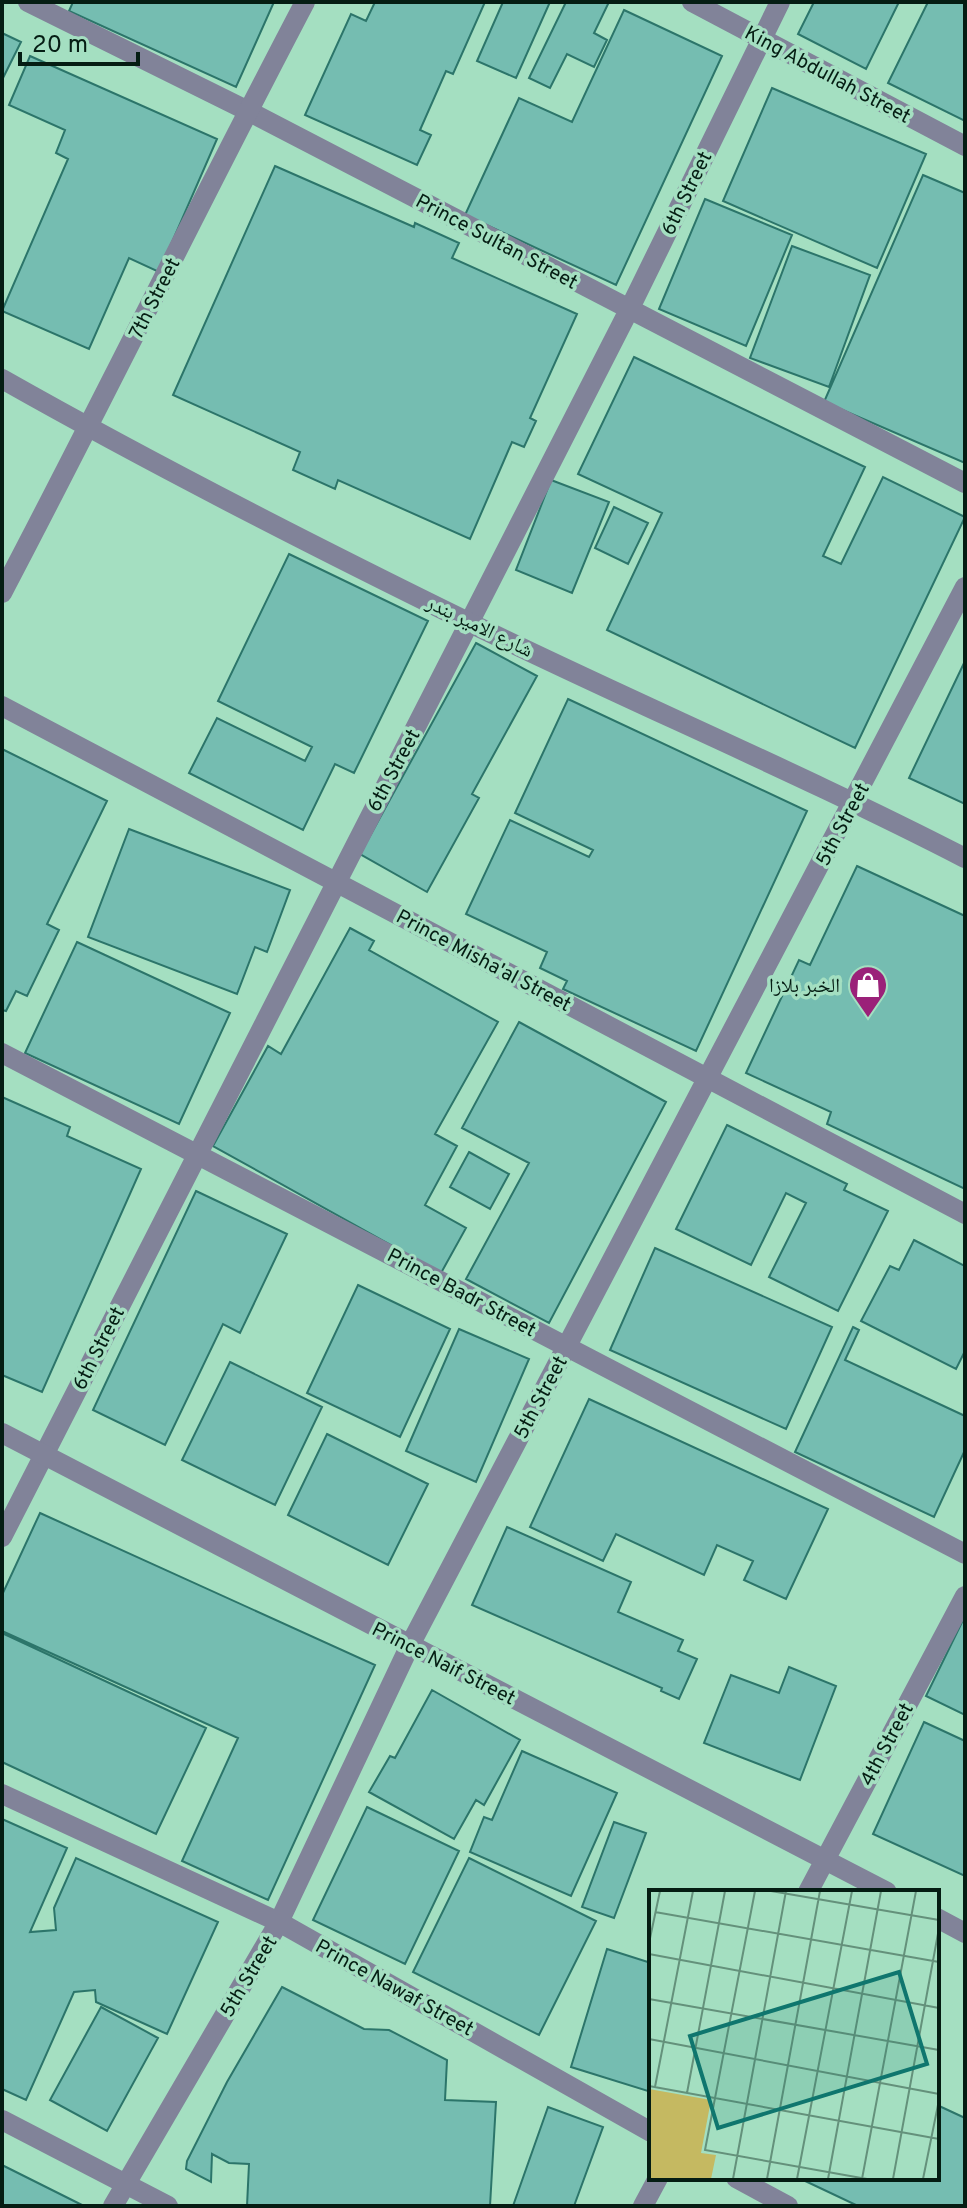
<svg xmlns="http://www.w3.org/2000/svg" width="967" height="2208" font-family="Overpass,'Noto Naskh Arabic',sans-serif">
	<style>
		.building { fill: #75bdb1; stroke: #2c756a; stroke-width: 2 }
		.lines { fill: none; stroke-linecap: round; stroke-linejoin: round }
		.minor { stroke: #818399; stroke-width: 20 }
		.tertiary { stroke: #818399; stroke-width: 20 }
		.labels { text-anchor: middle; stroke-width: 7; stroke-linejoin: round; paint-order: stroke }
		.street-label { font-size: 20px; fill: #051d13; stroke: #a4dfc1 }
		.poi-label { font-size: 20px; fill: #051d13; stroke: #a4dfc1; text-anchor: end }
		.inset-road { fill: none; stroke: #64917b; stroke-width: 2 }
		.view { fill: #0f766e; fill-opacity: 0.15; stroke: #0f766e; stroke-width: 4 }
		.inset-edge { fill: none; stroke: #051d13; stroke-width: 4 }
	</style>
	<rect width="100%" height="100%" fill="#a4dfc1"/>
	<path class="building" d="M73 2H274L236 87 69 11Z
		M375 2H485L453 74 446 71 420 130 431 135 417 165 305 115 351 14 366 21Z
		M503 2H550L516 78 477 61Z
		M566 2H609L594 33 607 40 594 67 567 54 550 88 529 78Z
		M814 2H899L866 69 798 34Z
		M928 2H965V121L888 83Z
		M624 10 722 56 616 285 465 215 519 98 572 122Z
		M2 33 21 42 2 80Z
		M30 56 217 139 159 272 129 258 89 349 2 311 68 159 56 153 65 130 9 105Z
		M772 88 926 154 877 268 723 201Z
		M275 166 414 227 415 223 459 243 452 258 577 314 530 418 536 421 524 447 512 442 470 539 338 480 335 489 293 470 300 452 173 395Z
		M923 175 965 193V463L824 402Z
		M705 199 792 235 746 346 659 309Z
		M792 246 870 275 829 387 750 358Z
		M634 357 865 467 823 556 841 564 883 477 965 517 855 748 607 630 662 513 578 474Z
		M551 480 609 502 572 593 516 570Z
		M614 507 648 523 628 564 595 548Z
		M289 554 428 621 354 773 335 764 303 830 189 773 217 718 305 761 312 747 218 701Z
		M476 643 537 676 472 794 479 798 427 892 360 854Z
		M965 661V804L909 778Z
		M568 699 807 811 696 1051 563 989 567 981 540 968 547 952 466 914 510 820 589 857 593 850 515 813Z
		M2 749 107 801 47 924 59 930 27 996 16 991 6 1011 2 1010Z
		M129 829 290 890 267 952 255 947 237 994 88 937Z
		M857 866 965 916V1189L827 1124 831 1112 746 1073 799 960 810 965Z
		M350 928 374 941 369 950 498 1022 435 1134 457 1146 425 1205 466 1228 441 1273 213 1146 268 1046 281 1054Z
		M77 942 230 1013 179 1124 25 1053Z
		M519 1022 666 1102 549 1323 466 1279 529 1163 462 1128Z
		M2 1097 70 1127 67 1136 141 1169 42 1392 2 1375Z
		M727 1125 847 1184 844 1190 888 1211 838 1311 769 1277 806 1203 786 1193 751 1265 676 1229Z
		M469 1152 509 1174 490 1209 450 1187Z
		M196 1191 287 1234 240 1333 223 1324 165 1445 93 1410Z
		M914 1240 965 1266V1351L956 1369 861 1321 890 1266 899 1270Z
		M655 1248 832 1327 786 1429 610 1350Z
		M358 1285 450 1329 400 1437 307 1393Z
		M853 1327 859 1330 845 1360 965 1416V1450L934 1517 795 1452Z
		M459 1329 529 1359 476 1482 406 1451Z
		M230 1362 322 1407 275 1505 182 1460Z
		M589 1399 828 1509 786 1599 744 1580 753 1561 717 1545 704 1575 616 1534 603 1561 530 1527Z
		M327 1434 428 1484 388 1565 288 1515Z
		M40 1513 375 1665 268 1900 182 1861 238 1738 2 1631V1595Z
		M507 1527 631 1582 618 1612 683 1640 678 1651 697 1659 679 1699 661 1691 662 1688 472 1605Z
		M965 1616V1715L926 1696Z
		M2 1633 206 1728 156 1834 2 1762Z
		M789 1667 836 1686 800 1780 704 1743 731 1675 779 1693Z
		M432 1690 520 1740 484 1805 476 1800 454 1839 369 1792 390 1756 395 1758Z
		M924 1722 965 1741V1876L873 1834Z
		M522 1751 617 1793 571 1896 470 1852 484 1817 492 1820Z
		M367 1807 459 1851 405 1964 313 1920Z
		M2 1819 67 1848 30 1932 56 1930 54 1908 76 1858 218 1922 167 2034 96 2002 95 1990 74 1992 26 2100 2 2089Z
		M614 1822 646 1833 614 1918 582 1907Z
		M469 1858 596 1921 539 2035 413 1972Z
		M607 1949 651 1963V2092L571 2067Z
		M282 1987 364 2029 389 2030 447 2060 445 2100 496 2102 490 2206H247L249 2164 229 2163 212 2154 211 2182 186 2169 187 2161 227 2082Z
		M101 2007 158 2038 107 2131 50 2100Z
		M937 2105 965 2118V2206H858L801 2179 937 2178Z
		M548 2107 603 2127 574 2206H513Z
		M2 2165 84 2206H2Z"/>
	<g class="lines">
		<path class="minor" d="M28 2 248 111 965 483
			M692 2 965 146
			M2 706 965 1214
			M2 1053 965 1554
			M2 1537 629 310 780 2
			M2 1794 279 1922 651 2132
			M2 2120 168 2206
			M736 2178 788 2206
			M113 2206 279 1922 410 1645 965 587"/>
		<path class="tertiary" d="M2 379C154 465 311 545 468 622 633 703 802 774 965 858
			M2 593C105 397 202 198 305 2
			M2 1433 887 1892
			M808 1892 965 1596
			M937 1918 965 1933
			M643 2206 658 2178"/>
	</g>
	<defs>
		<symbol id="shop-pin" viewBox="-11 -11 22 30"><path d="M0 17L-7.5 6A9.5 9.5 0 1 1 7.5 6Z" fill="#9b2179" stroke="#a4dfc1"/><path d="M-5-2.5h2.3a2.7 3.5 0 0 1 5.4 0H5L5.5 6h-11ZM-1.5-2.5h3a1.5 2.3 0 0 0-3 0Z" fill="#fff"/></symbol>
	</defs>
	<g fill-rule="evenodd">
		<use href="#shop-pin" x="846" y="963" width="44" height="60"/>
	</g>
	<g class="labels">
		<g class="street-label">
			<text transform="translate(828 74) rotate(28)" y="7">King Abdullah Street</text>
			<text transform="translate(686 193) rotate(-64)" y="7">6th Street</text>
			<text transform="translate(497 241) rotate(28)" y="7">Prince Sultan Street</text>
			<text transform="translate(154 298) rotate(-63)" y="7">7th Street</text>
			<text transform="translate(480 626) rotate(26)" y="7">شارع الامير بندر</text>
			<text transform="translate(393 770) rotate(-62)" y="7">6th Street</text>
			<text transform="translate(842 824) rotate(-62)" y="7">5th Street</text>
			<text transform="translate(484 960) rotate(28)" y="7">Prince Misha'al Street</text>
			<text transform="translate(462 1292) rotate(28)" y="7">Prince Badr Street</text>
			<text transform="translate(98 1348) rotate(-63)" y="7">6th Street</text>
			<text transform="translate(540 1397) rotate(-62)" y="7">5th Street</text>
			<text transform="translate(444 1663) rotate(27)" y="7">Prince Naif Street</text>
			<text transform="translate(886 1744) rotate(-62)" y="7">4th Street</text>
			<text transform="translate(248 1976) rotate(-59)" y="7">5th Street</text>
			<text transform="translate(395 1987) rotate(29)" y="7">Prince Nawaf Street</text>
		</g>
		<g class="poi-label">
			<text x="840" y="992">الخبر بلازا</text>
		</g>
	</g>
	<g transform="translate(649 1890)">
		<rect width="290" height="290" fill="#a4dfc1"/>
		<path d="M0 199 62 210 52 263 67 265 62 289H0Z" fill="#c5b961"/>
		<path class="inset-road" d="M106 1 56 260 218 289M122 1 290 30M6 22 290 72M0 53 11 1M0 64 290 118M0 109 290 160M0 149 290 204M0 196 290 249M6 197 44 1M38 203 76 1M84 289 137 1M118 289 171 1M148 289 203 1M179 289 232 1M213 289 267 1M244 289 290 38M274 289 290 210"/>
		<path class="view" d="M250 82 278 174 69 238 41 146Z"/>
		<rect width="290" height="290" class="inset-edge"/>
	</g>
	<rect width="967" height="2208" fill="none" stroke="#051d13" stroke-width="8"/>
	<path d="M20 52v12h118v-12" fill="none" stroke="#051d13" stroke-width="4"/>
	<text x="32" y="52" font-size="24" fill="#051d13" stroke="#a4dfc1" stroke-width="6" paint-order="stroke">20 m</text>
</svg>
